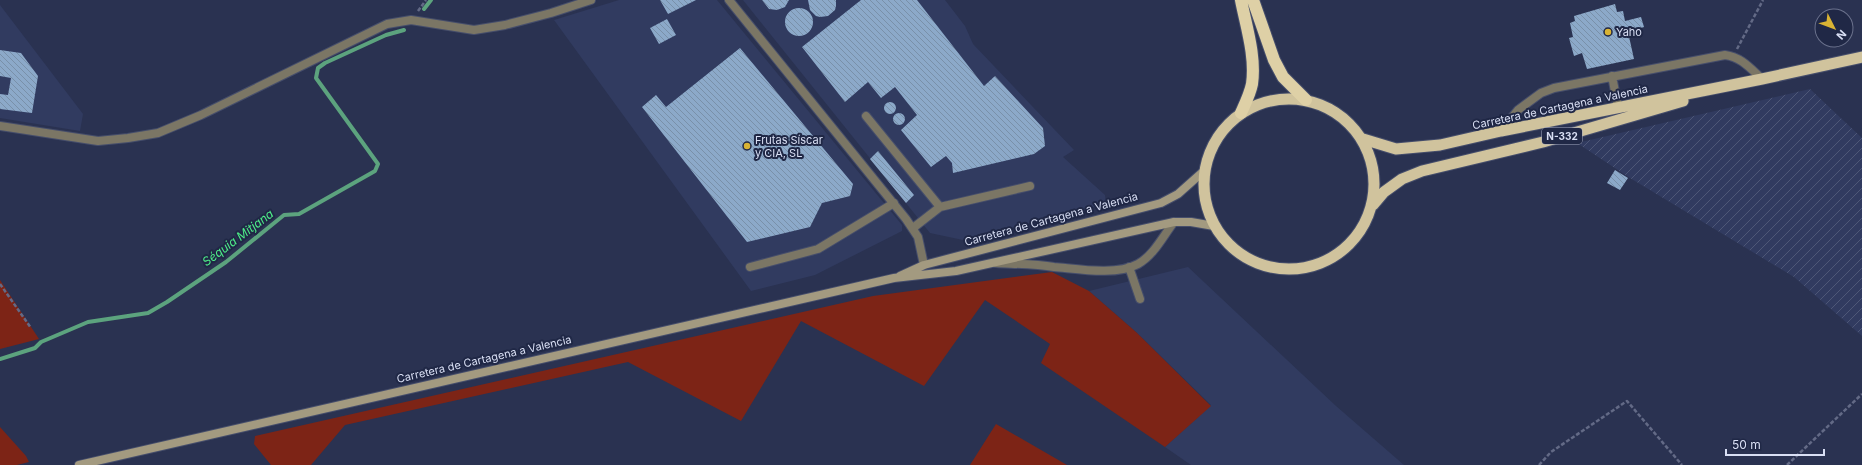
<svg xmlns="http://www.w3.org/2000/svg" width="1862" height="465" font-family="Inter,sans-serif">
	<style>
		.built { fill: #313b60 }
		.industrial { fill: url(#industrial-furrows) }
		.grass { fill: #7d2416 }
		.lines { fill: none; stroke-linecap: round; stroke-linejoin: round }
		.stream { stroke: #5ca37e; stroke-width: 4 }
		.building { fill: url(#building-back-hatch) }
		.service-casing { stroke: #464e6b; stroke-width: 10 }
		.minor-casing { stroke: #464e6b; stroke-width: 10 }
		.secondary-casing { stroke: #464e6b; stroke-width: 10 }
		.trunk-casing { stroke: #464e6b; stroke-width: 13 }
		.motorway-casing { stroke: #464e6b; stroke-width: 14 }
		.path { stroke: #636a86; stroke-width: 2.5; stroke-dasharray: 4 2; stroke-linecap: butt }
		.service { stroke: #7b7665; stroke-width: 8 }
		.minor { stroke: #7b7665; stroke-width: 8 }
		.secondary { stroke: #a39a80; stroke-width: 8 }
		.trunk { stroke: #d0c39d; stroke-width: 11 }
		.motorway { stroke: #ded0a6; stroke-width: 12 }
		.poi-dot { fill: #d9b334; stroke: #202846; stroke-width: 1.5 }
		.labels { text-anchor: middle; stroke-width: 4; stroke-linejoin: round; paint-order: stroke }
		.shield { fill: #202846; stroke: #a2a8c0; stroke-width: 1 }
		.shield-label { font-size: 10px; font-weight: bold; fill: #d9dff4 }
		.poi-label { font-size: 11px; fill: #d9dff4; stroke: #202846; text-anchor: start }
		.street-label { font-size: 11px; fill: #d9dff4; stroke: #202846 }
		.water-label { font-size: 12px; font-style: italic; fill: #4eed88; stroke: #202846 }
	</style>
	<defs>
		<pattern id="industrial-furrows" width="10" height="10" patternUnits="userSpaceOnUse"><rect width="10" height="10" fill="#313b60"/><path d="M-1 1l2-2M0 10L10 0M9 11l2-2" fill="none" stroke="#4e5777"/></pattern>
		<pattern id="building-back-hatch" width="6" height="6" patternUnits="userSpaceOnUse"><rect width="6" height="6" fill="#8ca9c9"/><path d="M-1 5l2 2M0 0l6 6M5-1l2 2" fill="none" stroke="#7990a9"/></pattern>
	</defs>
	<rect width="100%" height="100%" fill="#2a3251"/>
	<path class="built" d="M619 0H717L902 225V231L815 275 751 291 554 20Z
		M743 0H945L965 26 973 44 1074 150 1063 157 1105 195 1106 204 963 240 930 233Z
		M0 5 83 114 80 131 0 118Z
		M1188 267 1336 406 1404 465H1191L1165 447 1211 405 1136 332 1089 291Z"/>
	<path class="industrial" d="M1810 89 1862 138V336L1794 277 1630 178 1577 143Z"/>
	<path class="grass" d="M1052 272 1089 291 1136 332 1211 406 1165 447 1041 363 1050 344 985 300 924 386 801 321 741 421 628 362 345 425 311 465H271L254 444 255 436 873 296Z
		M0 280 39 339 0 349Z
		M996 424 1067 465H970Z
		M0 427 26 456 29 462 17 465H0Z"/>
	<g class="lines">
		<path class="stream" d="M424 9 431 0
			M0 359 35 348 41 342 88 322 148 313 167 302 226 262 284 215 299 214 375 171 378 164 316 78 318 68 325 63 386 35 404 30"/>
	</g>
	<path class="building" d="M660 0H696L668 14Z
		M762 0H789L785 7 777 10 769 9Z
		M808 0H836V6L835 10 828 16 820 17 816 16 810 10Z
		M861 0H917L984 86 995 76 1043 128 1045 146 1034 154 953 173 952 163 946 156 931 167 901 130 917 115 895 87 881 98 868 82 845 102 802 47Z
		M1615 4 1617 12 1623 11 1625 21 1641 17 1644 27 1628 32 1634 59 1587 69 1582 53 1574 56 1569 38 1573 37 1570 23 1575 21 1574 16Z
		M785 22a14 14 0 1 1 28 0a14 14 0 1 1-28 0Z
		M667 19 676 35 659 44 650 28Z
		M740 48 853 184 850 196 822 203 810 227 747 242 642 107 656 95 666 107Z
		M0 50 21 53 38 76 32 113 0 109V94L8 95 11 78 0 76Z
		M884 108a6 6 0 1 1 12 0a6 6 0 1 1-12 0Z
		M893 119a6 6 0 1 1 12 0a6 6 0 1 1-12 0Z
		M878 151 914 195 906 203 870 159Z
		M1615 170 1628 178 1620 190 1607 183Z"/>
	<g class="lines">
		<defs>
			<path id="service" d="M729 0 906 219 918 237 924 265
				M1612 76 1618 107
				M866 116 940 207
				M1501 131 1518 110 1541 93 1554 88 1725 55C1741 57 1750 68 1762 79
				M913 228 940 207 1030 186
				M996 263C1015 264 1035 264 1054 267 1078 269 1116 276 1138 264 1154 255 1163 236 1174 222
				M750 267 818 249 894 203
				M1129 267 1140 299"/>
			<path id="minor" d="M0 126 98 141 128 138 158 133 201 115 387 24 411 20 474 30 505 25 551 13 591 0"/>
			<path id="secondary" d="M900 276 924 265 1161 203 1178 194 1205 170
				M79 465 894 278 956 271 1174 222H1191L1214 226"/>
			<path id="trunk" d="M1204 184a85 85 0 1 1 170 0a85 85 0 1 1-170 0Z
				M1363 139 1396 149 1440 145 1501 131 1762 79 1862 57
				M1373 205 1384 192 1402 179 1422 171 1543 142 1683 101"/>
			<path id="motorway" d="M1241 0C1246 26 1256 56 1252 84 1250 94 1245 104 1241 113
				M1253 0 1274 60 1283 77 1306 100"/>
		</defs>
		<use href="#service" class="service-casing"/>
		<use href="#minor" class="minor-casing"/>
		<use href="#secondary" class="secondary-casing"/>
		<use href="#trunk" class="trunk-casing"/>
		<use href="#motorway" class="motorway-casing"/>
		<path class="path" d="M418 11 426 0
			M1737 49 1763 0
			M0 284 31 328
			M1539 465 1551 452 1627 401 1682 465
			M1787 465 1862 394"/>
		<use href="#service" class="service"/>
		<use href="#minor" class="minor"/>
		<use href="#secondary" class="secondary"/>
		<use href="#trunk" class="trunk"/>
		<use href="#motorway" class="motorway"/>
	</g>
	<g class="poi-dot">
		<circle cx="1608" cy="32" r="4"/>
		<circle cx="747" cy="146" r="4"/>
	</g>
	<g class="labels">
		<rect class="shield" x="1542" y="128" width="40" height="16" rx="3"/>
		<g class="shield-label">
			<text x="1562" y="140">N-332</text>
		</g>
		<g class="poi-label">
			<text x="1616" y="36">Yaho</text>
			<text x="755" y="144">Frutas Síscar<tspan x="755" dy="13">y CIA, SL</tspan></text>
		</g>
		<g class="street-label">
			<text transform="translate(1560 107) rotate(-12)" y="4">Carretera de Cartagena a Valencia</text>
			<text transform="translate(1051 219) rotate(-15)" y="4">Carretera de Cartagena a Valencia</text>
			<text transform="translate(484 359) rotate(-13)" y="4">Carretera de Cartagena a Valencia</text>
		</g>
		<g class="water-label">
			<text transform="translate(238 238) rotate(-37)" y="4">Séquia Mitjana</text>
		</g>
	</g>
	<g transform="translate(1834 28) rotate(132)"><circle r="19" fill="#202846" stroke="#6a718c"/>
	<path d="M0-3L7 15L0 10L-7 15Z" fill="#d9b334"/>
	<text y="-6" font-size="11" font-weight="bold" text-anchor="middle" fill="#d9dff4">N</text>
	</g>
	<path d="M1726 449v6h98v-6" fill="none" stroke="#d9dff4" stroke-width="2"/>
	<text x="1732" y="449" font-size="12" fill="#d9dff4" stroke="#202846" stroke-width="3" paint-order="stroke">50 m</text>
</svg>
